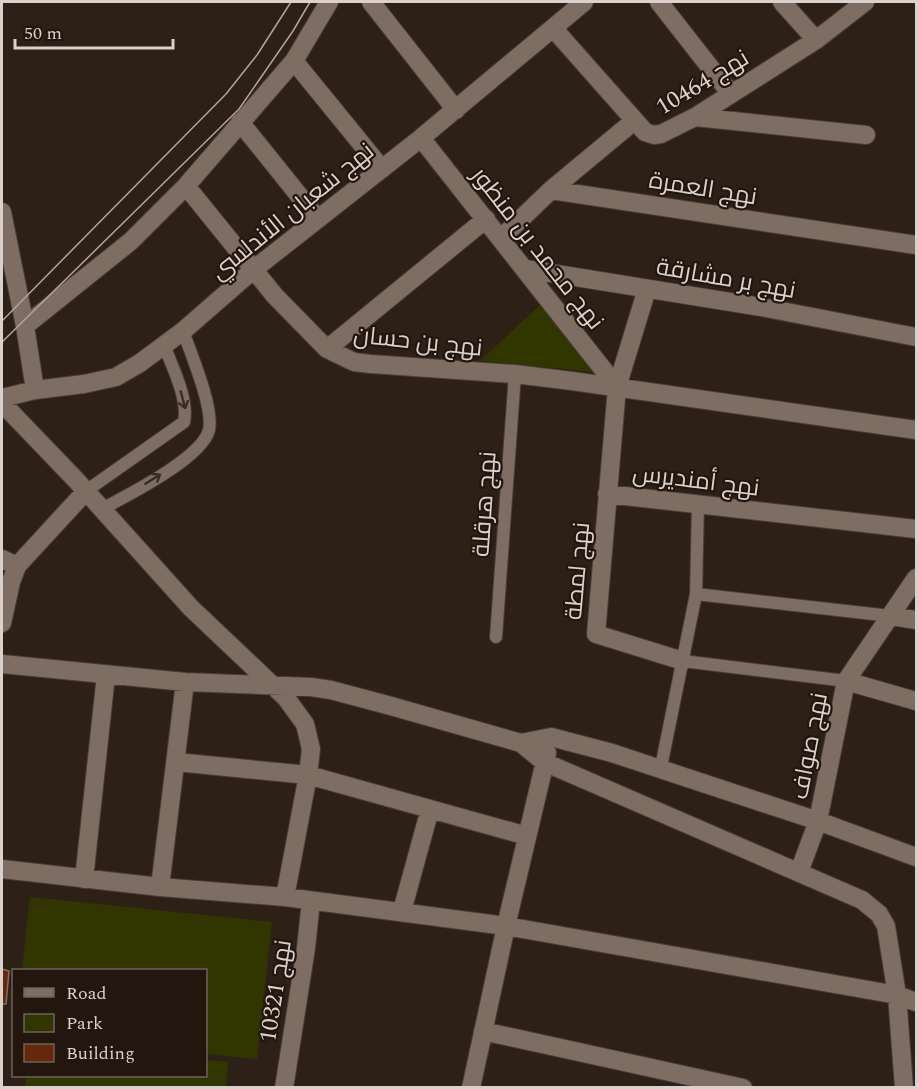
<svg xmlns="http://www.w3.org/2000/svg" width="918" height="1089" font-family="Spectral,Cairo,serif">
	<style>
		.green { fill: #313600 }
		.building { fill: #64290c; stroke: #816f67; stroke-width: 1.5 }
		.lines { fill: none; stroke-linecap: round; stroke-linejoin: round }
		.lane-casing { stroke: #483d37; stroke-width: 14 }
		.street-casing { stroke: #483d37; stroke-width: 20 }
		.lane { stroke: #7d6d63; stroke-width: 12 }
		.street { stroke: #7d6d63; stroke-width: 18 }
		.tram { stroke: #afa49e; stroke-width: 1.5 }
		.oneway { stroke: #3a2c23 }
		.labels { text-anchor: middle; stroke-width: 4.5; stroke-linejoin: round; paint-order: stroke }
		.street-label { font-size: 24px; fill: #dbd1cc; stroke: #23160e }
	</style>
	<rect width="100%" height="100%" fill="#2d2017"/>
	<path class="green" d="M544 301 597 372 480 361Z
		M30 897 272 922 257 1059 206 1054V970H22Z
		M206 1060 228 1062 226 1087H25L27 1076H206Z"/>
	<path class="building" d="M2 969 9 971 6 1004H2Z"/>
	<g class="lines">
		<defs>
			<path id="lane" d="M86 491 184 422C189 400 172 366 164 345
				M102 509C128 495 202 458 209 430 214 408 191 354 183 331
				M696 594 891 616
				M496 637 515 374
				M683 661 846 681
				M661 767 696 594 698 504"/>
			<path id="street" d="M329 2 294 61 186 186 275 296 327 349 354 362 371 364 515 374 572 381 916 430
				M371 2 456 110
				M659 2 731 94
				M782 2 816 40
				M553 28 645 132 654 135 661 134 695 117 816 40 865 2
				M294 61 382 169
				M695 117 866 135
				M240 122 318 219
				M421 138 617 387
				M551 190 634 121
				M2 212 25 326 35 390
				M501 238 551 190 916 245
				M526 269 761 307 916 337
				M647 289 617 387 596 634 683 661
				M25 326 131 241 186 186
				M327 349 486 219
				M2 398 35 390 84 384 116 377 140 363 183 331 253 270 421 138 584 2
				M2 403 75 479 191 608 286 698 305 724 311 749 308 775 285 897
				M607 494 916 529
				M2 559 17 566 86 491
				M891 616 916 620
				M2 623 11 582 17 566
				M2 664 185 682 311 687 331 690 391 706 521 743 544 762 862 900 879 914 886 926 897 995 904 1088
				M846 681 916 701
				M521 743 551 737 612 753 818 821 916 857
				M176 762 308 775 527 836
				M2 869 160 887 285 897 506 926 897 995 916 1002
				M799 872 818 821 846 681 916 578
				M84 879 106 675
				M160 887 185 682
				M402 911 430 809
				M483 1031 743 1088
				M284 1088 306 948 311 901
				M471 1088 506 926 547 753"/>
		</defs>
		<use href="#lane" class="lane-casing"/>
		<use href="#street" class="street-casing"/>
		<use href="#lane" class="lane"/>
		<use href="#street" class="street"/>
		<path class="tram" d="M2 321 226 94 257 55 291 2
			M2 342 239 109 293 31 310 2"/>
	</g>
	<defs><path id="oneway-shaft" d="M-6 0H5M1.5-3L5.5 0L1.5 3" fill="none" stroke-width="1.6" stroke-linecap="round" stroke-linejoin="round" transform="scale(1.5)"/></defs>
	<g class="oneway">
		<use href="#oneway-shaft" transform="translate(183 400) rotate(75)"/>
		<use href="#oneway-shaft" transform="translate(153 479) rotate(-32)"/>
	</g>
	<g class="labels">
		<g class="street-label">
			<text transform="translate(702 82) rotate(-31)" y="8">نهج 10464</text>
			<text transform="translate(703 188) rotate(9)" y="8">نهج العمرة</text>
			<text transform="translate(292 211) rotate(-39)" y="8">نهج شعبان الأندلسي</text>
			<text transform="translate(538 248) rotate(52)" y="8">نهج محمد بن منظور</text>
			<text transform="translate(726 278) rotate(10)" y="8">نهج بر مشارقة</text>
			<text transform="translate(418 341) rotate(6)" y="8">نهج بن حسان</text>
			<text transform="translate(696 480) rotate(7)" y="8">نهج أمنديرس</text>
			<text transform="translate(484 504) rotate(-86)" y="8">نهج هرقلة</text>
			<text transform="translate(577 571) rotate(-85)" y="8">نهج لمطة</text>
			<text transform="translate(809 746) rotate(-79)" y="8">نهج صواف</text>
			<text transform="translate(275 991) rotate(-81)" y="8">نهج 10321</text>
		</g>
	</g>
	<rect width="918" height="1089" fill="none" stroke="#dbd1cc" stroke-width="6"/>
	<rect x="12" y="969" width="195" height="108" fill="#23160e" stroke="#6d615a" stroke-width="1.5"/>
	<rect x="24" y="988" width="30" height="9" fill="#7d6d63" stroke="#6d615a" stroke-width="1.5"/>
	<text x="66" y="999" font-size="18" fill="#dbd1cc">Road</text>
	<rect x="24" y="1014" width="30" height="18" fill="#313600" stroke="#6d615a" stroke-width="1.5"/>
	<text x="66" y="1029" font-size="18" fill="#dbd1cc">Park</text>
	<rect x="24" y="1044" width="30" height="18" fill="#64290c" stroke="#6d615a" stroke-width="1.5"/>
	<text x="66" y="1059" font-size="18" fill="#dbd1cc">Building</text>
	<path d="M15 39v9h158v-9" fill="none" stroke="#dbd1cc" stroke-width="3"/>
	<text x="24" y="39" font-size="18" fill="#dbd1cc" stroke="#23160e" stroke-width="4.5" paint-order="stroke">50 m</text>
</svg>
